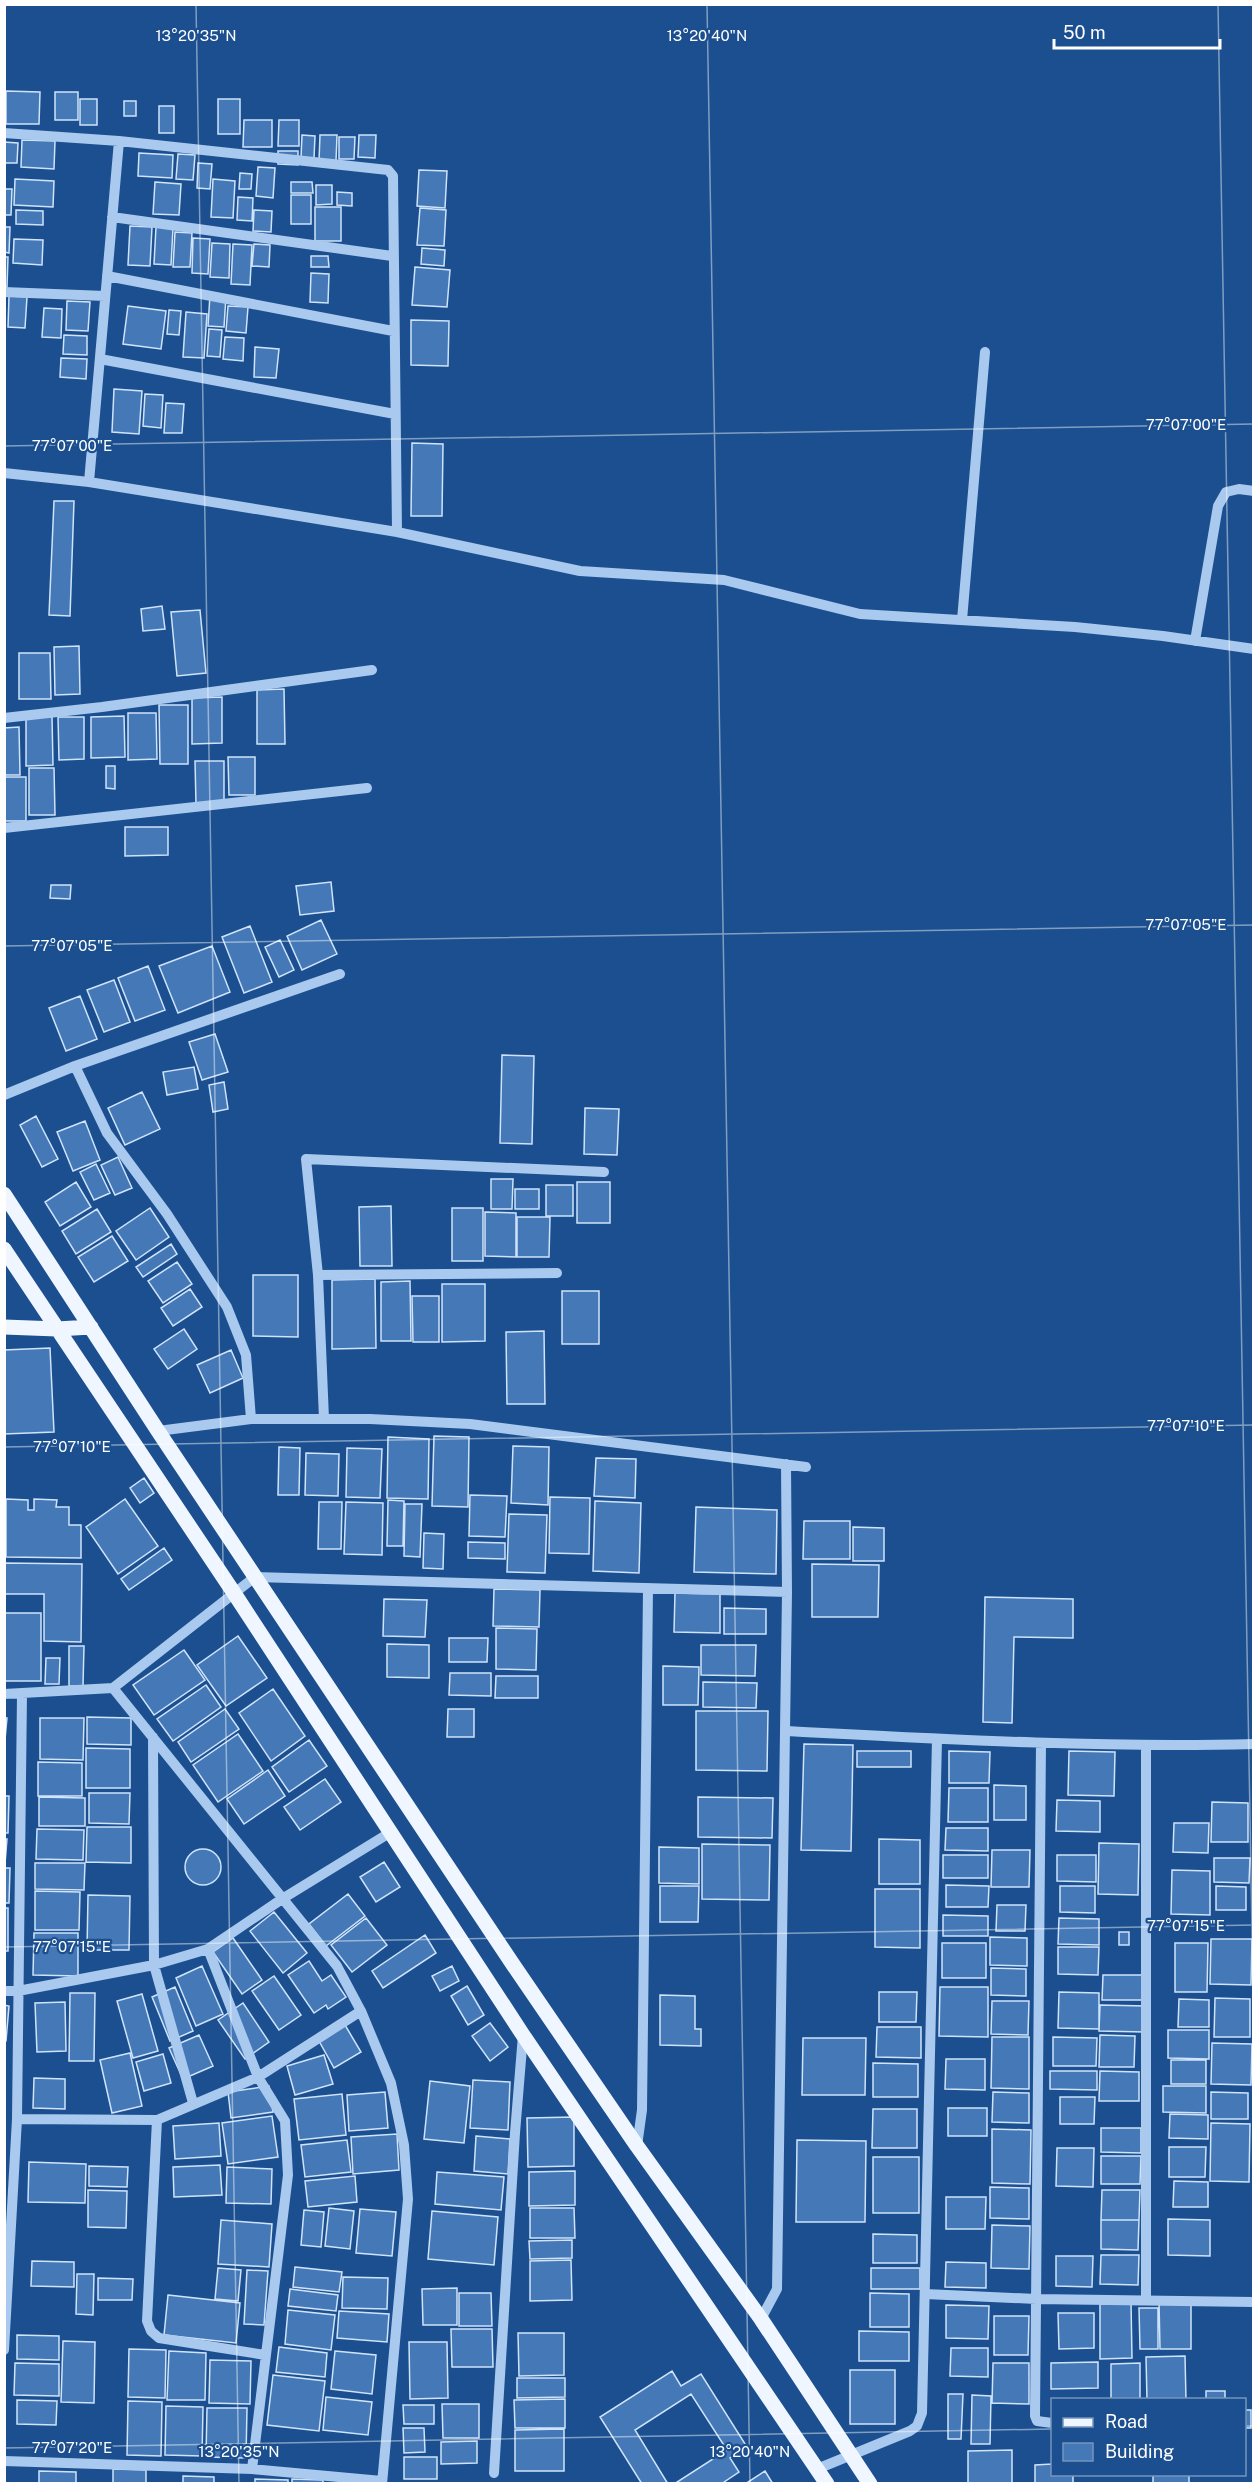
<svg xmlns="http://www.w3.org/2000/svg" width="1258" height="2488" font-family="'Public Sans',sans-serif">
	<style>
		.building { fill: #4478b7; stroke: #cfe3fa; stroke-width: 1.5 }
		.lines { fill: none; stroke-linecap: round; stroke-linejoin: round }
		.minor { stroke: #a9c9ee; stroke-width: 10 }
		.major { stroke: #f0f6ff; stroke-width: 15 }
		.ticks { fill: none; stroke: #fff; stroke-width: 1.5; stroke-opacity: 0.45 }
		.ticks-label { font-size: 15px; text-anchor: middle; fill: #fff; stroke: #1b4f8f; stroke-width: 4.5; stroke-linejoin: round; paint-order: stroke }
	</style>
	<rect width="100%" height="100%" fill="#1b4f8f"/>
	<path class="building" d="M6 91 40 92 39 124H6Z
		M55 92H78V120H55Z
		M80 99H97V125H80Z
		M218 99H240V134H218Z
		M124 101H136V116H124Z
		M159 106H174V133H159Z
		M244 120H272V147H243Z
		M279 120H299V146H278Z
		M302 135 315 136 314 158H301Z
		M320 135H337L336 161H319Z
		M359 135H376L375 158 358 157Z
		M339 137H355L354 159H339Z
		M22 140 55 141 54 169 21 167Z
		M4 142 18 143 17 163H4Z
		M278 151H298V165L278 164Z
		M139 153 173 155 172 178 138 176Z
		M178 154 195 155 193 180 176 179Z
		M198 163 212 164 210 189 197 188Z
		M258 167 275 168 273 198 256 196Z
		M419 170 447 171 445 208 417 206Z
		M240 173 252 174 251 189H239Z
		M15 179 54 181 53 207 14 205Z
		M213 179 235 181 233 218 211 217Z
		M155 182 181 184 179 215 153 214Z
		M291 182H312L313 193H291Z
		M316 185H332V204L316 205Z
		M4 189H12L11 215H4Z
		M337 192 352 193V206L337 205Z
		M291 195H311V224H291Z
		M238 197 253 198 252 221 237 220Z
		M315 207H341V241H315Z
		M420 208 446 210 444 246 417 245Z
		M16 210 43 211V225L16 224Z
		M254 210 272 211 271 232 253 231Z
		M130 226 152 227 150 266 128 265Z
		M4 227H10L9 253 4 252Z
		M156 227 173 228 171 265 154 264Z
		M175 232 192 233 190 267H173Z
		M193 238 210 239 208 274 192 273Z
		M14 239 43 240 42 265 13 263Z
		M212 243 230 244 229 278 210 277Z
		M233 244 252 245 250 285 231 284Z
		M254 244 270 245 269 267 252 266Z
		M422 248 445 250 444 266 421 264Z
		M311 256H328L329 267H311Z
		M4 257H8L7 287H4Z
		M415 267 450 270 447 307 412 305Z
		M311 273 329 274 328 303 310 302Z
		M210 295 226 296 224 327 208 326Z
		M9 296 27 297 25 328 8 327Z
		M67 301 90 302 88 331 66 330Z
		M128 306 166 311 161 349 123 344Z
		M228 306 248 307 246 333 226 331Z
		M44 308 62 309 61 338 42 337Z
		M169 310 181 311 179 335 167 334Z
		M186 312 207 314 204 358 183 357Z
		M411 320 449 321 448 366 411 365Z
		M209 329 222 330 220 357 207 356Z
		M64 335 87 336V355L63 354Z
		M225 337 244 338 243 361 223 359Z
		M255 347 279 349 276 378 254 377Z
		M61 358 87 359 86 379 60 377Z
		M114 389 142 391 139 434 112 432Z
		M145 394 163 395 161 428 143 426Z
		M166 403 184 404 182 433H164Z
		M412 443 443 444 442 516H411Z
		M54 501H74L70 616 49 615Z
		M162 606 165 629 143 631 141 609Z
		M200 610 206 673 177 676 171 612Z
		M79 646 80 694 55 695 54 647Z
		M19 653H50L51 699H19Z
		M284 689 285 744H257V690Z
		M222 697V743L192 744V698Z
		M159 705H188V764H160Z
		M128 713H156L157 759 128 760Z
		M124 716 125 757 91 758V717Z
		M26 717H52L53 765 26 766Z
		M58 717H84V759L59 760Z
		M19 727 20 775H4V728Z
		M228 757H255V795H229Z
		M195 761H224V803L196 804Z
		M106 766H115V789L106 788Z
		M29 768H54L55 815H29Z
		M4 777H26V821H4Z
		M125 827H168V855L125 856Z
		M331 882 334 911 300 915 296 886Z
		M51 885H71L70 899 50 898Z
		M321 920 337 954 302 970 287 936Z
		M250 926 272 982 244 993 222 937Z
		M280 940 294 970 279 977 265 947Z
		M212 946 230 992 178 1013 159 966Z
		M148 966 165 1010 135 1021 118 978Z
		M114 980 130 1022 104 1032 87 990Z
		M80 996 97 1039 66 1051 49 1008Z
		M215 1034 228 1072 202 1080 189 1042Z
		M502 1055 534 1056 532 1144 500 1143Z
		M194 1067 198 1089 167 1095 163 1072Z
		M224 1082 228 1109 213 1112 209 1085Z
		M142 1092 160 1129 125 1145 108 1108Z
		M585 1108 619 1109 617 1155 584 1154Z
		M36 1116 58 1159 42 1167 20 1125Z
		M85 1121 100 1160 73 1171 57 1132Z
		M118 1157 132 1188 115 1195 101 1165Z
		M96 1164 110 1193 94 1200 80 1172Z
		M491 1179H513L512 1209H491Z
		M76 1182 91 1207 60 1226 45 1202Z
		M577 1182H610V1223H577Z
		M546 1185H573V1216H546Z
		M515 1189H539V1209H515Z
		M391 1206 392 1266H360L359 1207Z
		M150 1208 169 1237 136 1260 116 1231Z
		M452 1208H483V1261H452Z
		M97 1209 111 1232 76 1254 62 1231Z
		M485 1212 516 1213V1257L485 1256Z
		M517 1217H550L549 1257H517Z
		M112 1236 128 1261 94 1282 78 1257Z
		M171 1244 177 1254 143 1277 136 1267Z
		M177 1262 192 1284 163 1303 148 1281Z
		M253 1275H298V1337L253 1336Z
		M375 1279 376 1348 332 1349V1280Z
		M410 1281 411 1341H381V1282Z
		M442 1284H485V1341L442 1342Z
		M190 1289 202 1307 173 1326 161 1308Z
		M562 1291H599V1344H562Z
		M412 1296H439V1342H413Z
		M184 1329 197 1349 168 1369 154 1349Z
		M544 1331 545 1404H507L506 1332Z
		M50 1348 54 1432 4 1434V1350Z
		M231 1350 243 1378 210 1393 197 1365Z
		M434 1436 469 1437 468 1507 432 1506Z
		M388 1437 429 1439 428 1499 387 1498Z
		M513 1446 549 1447 548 1505 511 1503Z
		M279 1447 300 1448 299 1495H278Z
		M347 1448 382 1449 380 1498 346 1497Z
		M306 1453 339 1454 338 1496 305 1495Z
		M596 1458 636 1459 635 1498 594 1496Z
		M144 1478 154 1493 140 1503 130 1488Z
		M470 1495 507 1496 505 1537 469 1536Z
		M550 1497 590 1498 589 1554 549 1553Z
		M6 1499 28 1500V1510H34V1499L57 1500 56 1507H69V1525H81V1558L6 1557Z
		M125 1499 158 1546 118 1574 86 1527Z
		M388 1500 404 1501 403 1546H387Z
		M595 1501 641 1503 639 1573 593 1571Z
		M319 1502H342L341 1549H318Z
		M346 1502 383 1503 382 1555 344 1554Z
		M405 1504H422L420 1557 404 1556Z
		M696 1507 777 1510 776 1574 694 1572Z
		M509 1514 547 1515 545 1573 507 1572Z
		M804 1521H850V1559H803Z
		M853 1527 884 1528V1561H853Z
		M424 1533 444 1534 443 1569 423 1568Z
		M468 1542 505 1543V1559L468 1558Z
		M164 1548 172 1560 129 1590 121 1579Z
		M5 1563 82 1564 81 1642 44 1641V1594H4Z
		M812 1564 879 1565 878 1617H812Z
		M494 1589 540 1590 539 1627 493 1626Z
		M675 1593 720 1594V1633L674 1632Z
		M985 1597 1073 1599V1638L1014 1637 1012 1723 983 1722Z
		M384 1599 427 1600 425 1637 383 1636Z
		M724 1608 766 1609V1634H724Z
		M4 1613H41V1681H4Z
		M496 1628 537 1629 536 1670 496 1669Z
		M238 1636 267 1678 226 1706 197 1665Z
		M449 1638H488L487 1662H449Z
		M387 1644 429 1645V1678L387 1677Z
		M701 1645H756L755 1676 701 1675Z
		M69 1646H84L83 1686H69Z
		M184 1650 205 1680 154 1715 133 1685Z
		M46 1658H60L59 1684H45Z
		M663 1666 699 1667 698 1705H663Z
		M450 1673H491V1696L449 1695Z
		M496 1676H538V1698H495Z
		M703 1682 757 1683 756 1708 703 1707Z
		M206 1685 221 1707 173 1741 157 1719Z
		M273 1689 305 1736 271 1761 239 1713Z
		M225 1709 239 1729 191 1762 178 1742Z
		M448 1709H474V1737H447Z
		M696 1711H768L767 1771 696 1770Z
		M4 1717 7 1718 4 1750Z
		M87 1717 131 1718V1745L87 1744Z
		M40 1718H84L83 1760 40 1759Z
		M238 1734 263 1771 218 1802 193 1765Z
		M309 1740 327 1766 289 1792 272 1767Z
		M804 1744 853 1745 851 1851 801 1850Z
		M86 1748 130 1749V1788H86Z
		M857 1751H911V1767H857Z
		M949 1751 990 1752 989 1783H949Z
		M1069 1751 1115 1752 1114 1796 1068 1795Z
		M38 1762 82 1763V1796H38Z
		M268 1770 285 1796 244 1824 227 1799Z
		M325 1779 341 1802 300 1830 284 1807Z
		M994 1785 1026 1786V1820H994Z
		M949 1788H988V1822H948Z
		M89 1793H130L129 1824 89 1823Z
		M4 1796H9L8 1833H4Z
		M39 1797 85 1798V1826H39Z
		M698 1797 773 1798 772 1838 698 1837Z
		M1057 1800 1100 1801V1832L1056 1831Z
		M1212 1802 1248 1803V1842H1211Z
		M1174 1823H1209L1208 1853 1173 1852Z
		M87 1827H131V1863L86 1862Z
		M946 1828H988V1851L945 1850Z
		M37 1829 84 1830 83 1860 36 1859Z
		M4 1839H7L5 1864H4Z
		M879 1839 920 1840V1884H879Z
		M1099 1843 1139 1844 1138 1895 1098 1894Z
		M702 1844 770 1845 769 1900 702 1899Z
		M659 1847 699 1848V1884L659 1883Z
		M185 1867a18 18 0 1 1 36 0a18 18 0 1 1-36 0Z
		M992 1850H1030L1029 1887H991Z
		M943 1855H988V1878H943Z
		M1057 1855H1096V1882L1057 1881Z
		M1214 1858H1250L1249 1883 1214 1882Z
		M384 1862 400 1887 376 1902 360 1877Z
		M35 1863H85L84 1890 35 1889Z
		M4 1868H10L9 1903H4Z
		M1172 1870 1210 1871V1915L1171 1914Z
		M946 1885 989 1886 988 1907H946Z
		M660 1886H699L698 1922H660Z
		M1060 1886H1095V1913L1060 1912Z
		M1216 1886 1246 1887V1910H1216Z
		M875 1889H920V1948L875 1947Z
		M35 1891 80 1892 79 1930H35Z
		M348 1894 365 1916 326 1946 309 1924Z
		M88 1895 130 1896 129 1950H87Z
		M997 1905H1026L1025 1931H996Z
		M4 1908H8V1951H4Z
		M274 1912 307 1953 283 1973 250 1931Z
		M943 1915 988 1916V1936H943Z
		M366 1918 387 1945 352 1972 331 1945Z
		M1059 1918 1099 1919V1945L1058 1944Z
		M1119 1932H1129V1945H1119Z
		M34 1933H78V1976L33 1975Z
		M425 1935 436 1953 383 1988 372 1971Z
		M990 1937 1027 1938V1966L990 1965Z
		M233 1938 262 1980 242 1994 213 1952Z
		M1211 1939H1252L1251 1985 1210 1984Z
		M942 1943H986V1978H942Z
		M1175 1943H1208L1207 1992H1175Z
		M1058 1947H1099L1098 1975 1058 1974Z
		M309 1961 322 1981 331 1975 346 1997 328 2009 326 2005 314 2013 288 1975Z
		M202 1966 223 2014 196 2026 176 1978Z
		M452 1966 459 1981 440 1991 432 1976Z
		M991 1968 1026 1969V1996L991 1995Z
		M1103 1975H1143L1142 2000H1102Z
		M274 1976 301 2015 279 2030 252 1991Z
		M467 1986 484 2015 468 2025 451 1996Z
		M175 1987 193 2031 170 2041 152 1997Z
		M940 1987H988V2037L939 2036Z
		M879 1992H917L916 2022H879Z
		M1059 1992 1099 1993V2029L1058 2028Z
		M70 1993H95L94 2061H69Z
		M142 1994 158 2051 133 2058 117 2001Z
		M660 1995 695 1996V2029H701V2046L660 2045Z
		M1215 1998 1250 1999V2037H1214Z
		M1179 1999 1209 2000V2027H1178Z
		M992 2001H1029L1028 2035 991 2034Z
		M65 2002 66 2051 37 2052 35 2003Z
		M243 2003 269 2042 245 2059 218 2020Z
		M4 2005 9 2006 6 2041H4Z
		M1100 2005 1146 2006 1145 2032 1099 2031Z
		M490 2023 508 2047 490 2061 472 2036Z
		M345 2025 361 2052 334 2068 319 2041Z
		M877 2027H921V2058L876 2057Z
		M1168 2030H1209V2059L1168 2058Z
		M199 2035 213 2066 183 2079 169 2048Z
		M1100 2035 1135 2036 1134 2067H1099Z
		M992 2037H1029V2089L991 2088Z
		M1053 2037 1097 2038 1096 2066H1053Z
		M803 2038H866L865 2095H802Z
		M1212 2043 1252 2044 1251 2085 1211 2084Z
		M130 2053 142 2106 112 2113 100 2060Z
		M163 2054 171 2083 144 2091 136 2062Z
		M324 2055 333 2084 295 2095 287 2066Z
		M946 2059H985V2090L945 2089Z
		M1171 2060H1206V2084H1171Z
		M873 2063 918 2064V2097H873Z
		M1050 2071H1097V2090L1050 2089Z
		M1100 2071 1139 2072V2101H1099Z
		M34 2078 65 2079V2109L33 2108Z
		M473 2080 510 2082 508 2130 470 2128Z
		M430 2081 470 2086 464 2143 424 2139Z
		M269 2086 273 2112 231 2118 228 2092Z
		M1163 2086H1206V2113L1163 2112Z
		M385 2092 388 2128 349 2131 347 2095Z
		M993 2092 1029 2093V2123L992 2122Z
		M1211 2092 1248 2093V2119H1211Z
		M342 2094 346 2135 299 2140 294 2099Z
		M1060 2097H1095L1094 2124H1060Z
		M948 2108H987V2136H948Z
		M873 2109H917V2148H872Z
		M1170 2114 1208 2115V2139L1169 2138Z
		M272 2116 278 2157 228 2164 222 2123Z
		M574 2117V2166L528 2167 527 2118Z
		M219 2123 221 2156 175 2159 173 2126Z
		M1211 2123 1250 2124 1249 2182 1210 2181Z
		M1101 2128H1141V2153L1101 2152Z
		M992 2129 1031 2130 1030 2184 992 2183Z
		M397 2134 399 2170 353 2174 351 2137Z
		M476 2136 510 2139 508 2174 474 2171Z
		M347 2140 351 2172 305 2177 301 2145Z
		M797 2140 866 2141 865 2222H796Z
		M1169 2147H1206L1205 2177H1169Z
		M1057 2148H1094L1093 2187 1056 2186Z
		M1101 2156H1141L1140 2184H1101Z
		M873 2157H919V2213H873Z
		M29 2162 86 2164 85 2203 28 2202Z
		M220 2165 222 2195 174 2197 173 2167Z
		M89 2166 128 2167 127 2187 89 2186Z
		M227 2167 272 2169 271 2204 226 2203Z
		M575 2171V2205L529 2206V2172Z
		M437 2172 504 2177 501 2210 435 2204Z
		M355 2176 357 2202 308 2207 305 2181Z
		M1174 2181 1208 2182V2207H1173Z
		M990 2187 1029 2188V2219L990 2218Z
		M88 2190 127 2191 126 2228 88 2227Z
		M1102 2190H1140L1139 2220H1101Z
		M946 2197H986L985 2229H946Z
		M329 2208 354 2211 350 2249 325 2246Z
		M530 2208H574L575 2238H530Z
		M360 2209 396 2212 392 2256 356 2253Z
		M304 2210 324 2212 321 2247 301 2245Z
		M432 2211 498 2217 494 2265 428 2259Z
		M1168 2219 1210 2220V2256L1168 2255Z
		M221 2220 272 2224 269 2267 218 2264Z
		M1101 2220H1139L1138 2250 1101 2249Z
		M992 2225 1030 2226 1029 2269 991 2268Z
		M873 2234 917 2235V2263H873Z
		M572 2240V2258L530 2259 529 2241Z
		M1101 2255H1139L1138 2285 1100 2284Z
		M1056 2256H1093L1092 2287 1056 2286Z
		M571 2260 572 2300 530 2301V2261Z
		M32 2261 74 2262V2287L31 2286Z
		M946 2262 986 2263V2288L945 2287Z
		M295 2267 342 2272 339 2292 293 2287Z
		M218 2268 241 2270 238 2301 215 2299Z
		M871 2268H920V2289H871Z
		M247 2270 268 2271 264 2325 244 2324Z
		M77 2274H94L93 2315 76 2314Z
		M343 2277 388 2278 387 2309 342 2308Z
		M98 2278 133 2279 132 2300H98Z
		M457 2288V2325H423L422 2289Z
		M290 2289 338 2295 336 2311 288 2306Z
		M459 2293H491L492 2326H459Z
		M870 2293 909 2294V2327H870Z
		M168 2295 240 2303 236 2343 164 2335Z
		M1191 2301V2349H1160L1159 2302Z
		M1131 2303 1132 2358 1100 2359V2304Z
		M946 2305 989 2306 988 2339 946 2338Z
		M1139 2308H1158V2349H1140Z
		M288 2310 335 2315 331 2350 285 2344Z
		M339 2311 389 2314 387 2342 337 2338Z
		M1058 2313H1094V2348L1059 2349Z
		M994 2316H1029L1028 2355H994Z
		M451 2329H492L493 2367H452Z
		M859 2331 909 2332V2361H859Z
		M518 2333H564V2375L519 2376Z
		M17 2335 59 2336V2360L17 2359Z
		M63 2341 95 2342 94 2403 61 2402Z
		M409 2342H447L448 2398 410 2399Z
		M279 2347 327 2353 325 2377 276 2372Z
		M951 2348H988V2377L950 2376Z
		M129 2349 166 2350 165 2398 128 2397Z
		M169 2351 206 2353 205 2400H167Z
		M335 2351 376 2355 372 2394 331 2389Z
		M1185 2356 1186 2400H1147L1146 2357Z
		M210 2360 251 2361 250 2404 209 2403Z
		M1098 2362V2388L1051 2389V2363Z
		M15 2363 59 2364V2396L14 2395Z
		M993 2363H1029V2404L992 2403Z
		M1140 2363V2400H1111V2364Z
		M850 2370H895V2424H850Z
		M672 2371 681 2386 701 2374 747 2447 730 2458 739 2472 721 2484H674L727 2450 691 2394 635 2430 668 2484H642L600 2417Z
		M273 2375 325 2381 319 2431 267 2425Z
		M517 2378H565V2397L517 2398Z
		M1206 2391H1225V2400H1206Z
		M948 2394H963L961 2439H948Z
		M972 2395 991 2396 990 2444H971Z
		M326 2397 372 2402 368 2435 323 2430Z
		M565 2399V2428H515L514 2400Z
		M17 2400 57 2401 56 2425 17 2424Z
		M128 2401 162 2402 161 2456 127 2455Z
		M442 2404H479V2438H443Z
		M403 2405H434V2424H404Z
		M166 2406 203 2407 202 2456 165 2455Z
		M207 2408H247L246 2458 206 2457Z
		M1244 2410H1251V2428H1244Z
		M403 2428H424L425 2452 404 2453Z
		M564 2429V2471H515V2430Z
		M477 2441V2463L441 2464V2442Z
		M1012 2450V2484H968V2451Z
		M404 2457H437V2479H404Z
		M1052 2464V2474H1073V2484H1035V2465Z
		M113 2469 146 2470V2484H113Z
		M39 2471 76 2472V2484H39Z
		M765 2471 773 2484H745Z
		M1153 2474H1189V2484H1153Z
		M183 2476 214 2477V2484H183Z
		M255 2479 288 2480V2484H255Z
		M292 2479 323 2480V2484H292Z"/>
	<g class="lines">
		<path class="minor" d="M4 133 119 141 388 170 393 176 397 532
			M112 217 392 256
			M107 276 393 331
			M4 292 105 296
			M100 359 395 414
			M4 473 89 482 397 532 580 571 724 580 860 614 1075 627 1163 636 1254 649
			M89 482 119 141
			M962 620 985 352
			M1195 641 1218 506 1226 492 1239 489 1254 491
			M4 718 102 707 372 670
			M4 828 367 788
			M75 1066 107 1133 167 1214 227 1307 246 1355 251 1419 158 1431
			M4 1095 75 1066 340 974
			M318 1275 557 1273
			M251 1419H370L470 1424 806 1467
			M324 1419 318 1275 306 1159 604 1172
			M113 1688 255 1577 787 1592
			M4 1694 113 1688 337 1966 361 2011 391 2083 404 2145 408 2199 382 2484
			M785 1731C941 1739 1097 1748 1254 1744
			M153 1737 154 1965 193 2103
			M1041 1744 1035 2416 1037 2421 1052 2423
			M1146 1747V2300
			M208 1949 258 2077 285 2121 288 2175 252 2469
			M4 1991H18L154 1965 208 1949 282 1899 391 1832
			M17 2119 157 2120 258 2077 361 2011
			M157 2120 147 2321 151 2331 159 2338 265 2355
			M637 2146 642 2110 648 1589
			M925 2294 1036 2299 1254 2302
			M761 2319 777 2289 787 1592 786 1464
			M4 2350 17 2119 22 1694
			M4 2461 252 2469 382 2481
			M817 2469 910 2431 917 2426 922 2413 937 1739
			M494 2473 515 2133 523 2035"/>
		<path class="major" d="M4 1194 158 1431 514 1966 637 2146 761 2319 870 2484
			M4 1249 234 1593 523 2035 827 2484
			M4 1327 57 1329 91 1327"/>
	</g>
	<path class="ticks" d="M196 4 239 2484M707 4 750 2484M1218 4 1254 2045M4 446 1254 424M4 946 1254 925M4 1447 1254 1425M4 1947 1254 1925M1244 2426H1254M4 2448 1052 2429"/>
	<g class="ticks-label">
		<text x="196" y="41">13°20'35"N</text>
		<text x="707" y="41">13°20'40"N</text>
		<text x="1186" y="430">77°07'00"E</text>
		<text x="72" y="451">77°07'00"E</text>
		<text x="1186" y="930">77°07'05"E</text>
		<text x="72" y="951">77°07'05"E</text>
		<text x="1186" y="1431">77°07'10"E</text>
		<text x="72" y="1452">77°07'10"E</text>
		<text x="1186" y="1931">77°07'15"E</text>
		<text x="72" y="1952">77°07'15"E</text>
		<text x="72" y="2453">77°07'20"E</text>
		<text x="239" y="2457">13°20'35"N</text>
		<text x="750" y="2457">13°20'40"N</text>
	</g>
	<rect width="1258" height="2488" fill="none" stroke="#ffffff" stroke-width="12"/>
	<rect x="1051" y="2398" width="195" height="78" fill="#1b4f8f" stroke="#7695bc" stroke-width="1.5"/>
	<rect x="1063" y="2418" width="30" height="9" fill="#f0f6ff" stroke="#7695bc" stroke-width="1.5"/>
	<text x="1105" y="2428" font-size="18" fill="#ffffff">Road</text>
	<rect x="1063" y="2443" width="30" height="18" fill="#4478b7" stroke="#7695bc" stroke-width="1.5"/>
	<text x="1105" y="2458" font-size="18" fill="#ffffff">Building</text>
	<path d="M1054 39v9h166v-9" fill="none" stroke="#ffffff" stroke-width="3"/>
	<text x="1063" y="39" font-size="18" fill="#ffffff" stroke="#1b4f8f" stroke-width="4.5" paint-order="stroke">50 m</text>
</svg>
